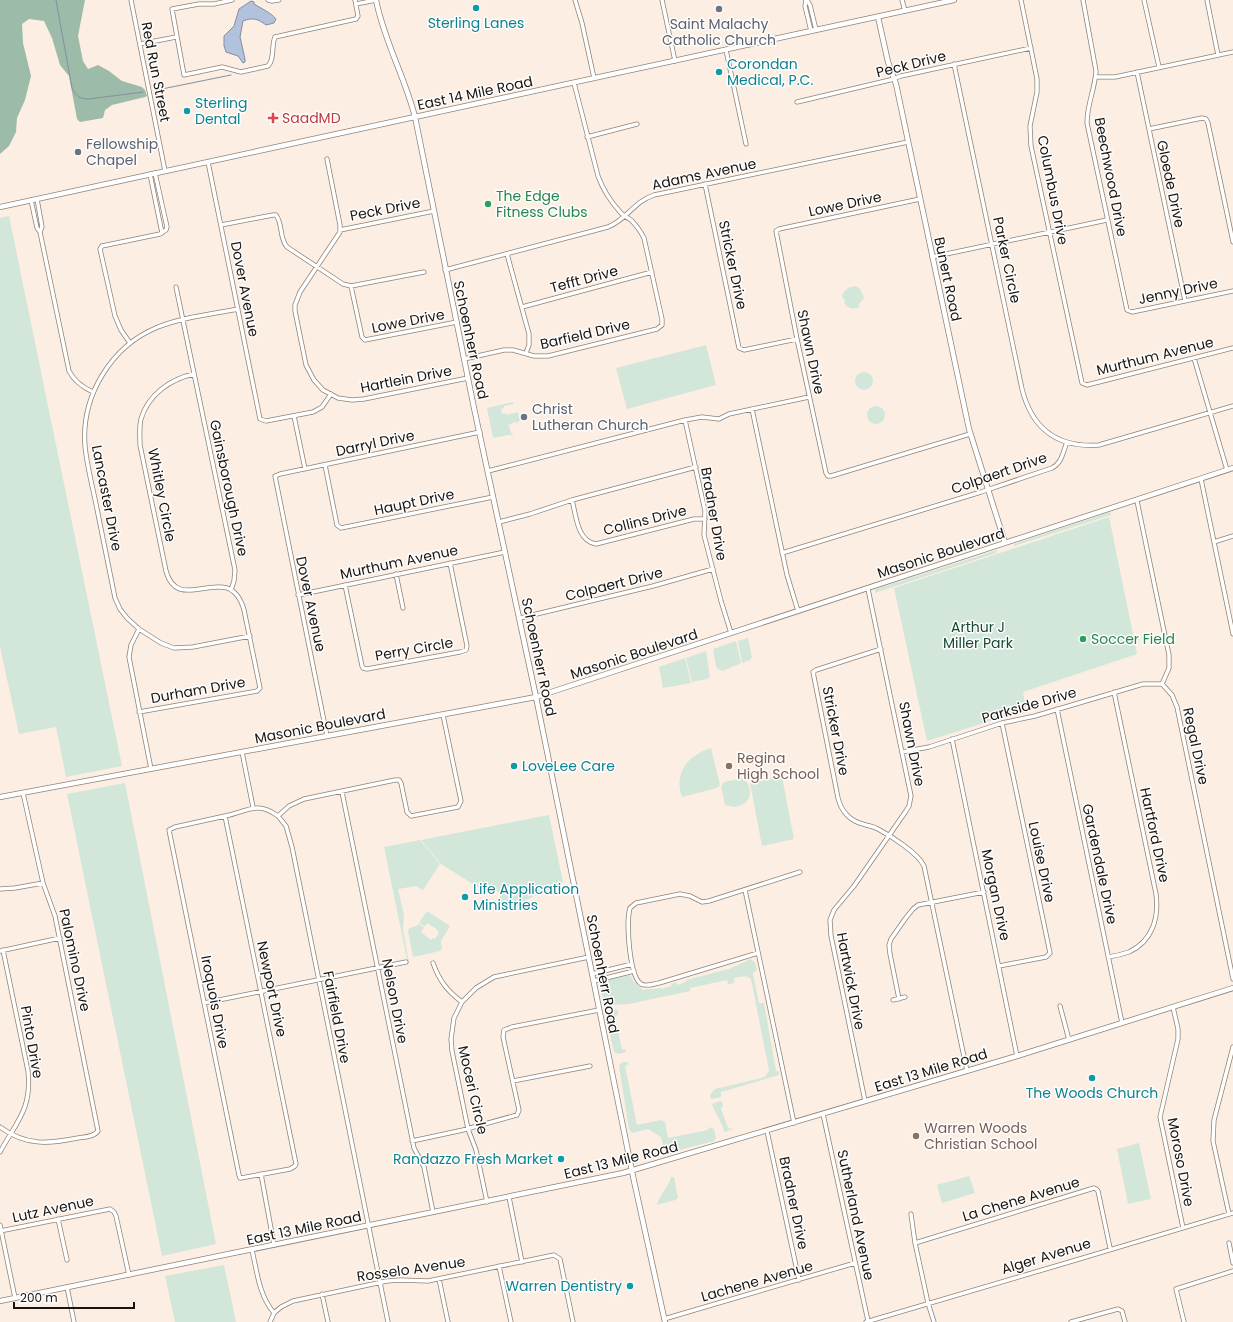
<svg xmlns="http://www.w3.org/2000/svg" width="1233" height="1322" font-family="Poppins,sans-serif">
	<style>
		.green { fill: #d2e6da }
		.forest { fill: #9dbba9 }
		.water { fill: #b2c2dd; stroke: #848ea0 }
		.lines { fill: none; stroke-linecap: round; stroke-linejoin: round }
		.stream { stroke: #848ea0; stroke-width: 1 }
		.street-casing { stroke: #8e8277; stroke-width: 5 }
		.secondary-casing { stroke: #8e8277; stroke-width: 6 }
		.street { stroke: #fff; stroke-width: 3.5 }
		.secondary { stroke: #fff; stroke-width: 4.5 }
		.culture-dot { fill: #0f9aa8; stroke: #fefefe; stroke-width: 1.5 }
		.worship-dot { fill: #6b7280; stroke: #fefefe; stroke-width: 1.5 }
		.health-dot { fill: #e0444e; stroke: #fefefe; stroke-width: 1.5 }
		.leisure-dot { fill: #2e9e5b; stroke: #fefefe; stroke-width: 1.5 }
		.education-dot { fill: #8d6e63; stroke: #fefefe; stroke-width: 1.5 }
		.labels { text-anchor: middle; stroke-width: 3; stroke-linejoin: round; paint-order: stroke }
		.culture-label { font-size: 14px; fill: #0d838f; stroke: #fefefe; text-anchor: start }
		.worship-label { font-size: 14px; fill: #5b616d; stroke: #fefefe; text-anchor: start }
		.street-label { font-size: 14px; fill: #191410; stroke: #fefefe }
		.health-label { font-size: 14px; fill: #be3a42; stroke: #fefefe; text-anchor: start }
		.leisure-label { font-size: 14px; fill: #27864d; stroke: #fefefe; text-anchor: start }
		.park-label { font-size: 14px; fill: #144b32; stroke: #fefefe }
		.education-label { font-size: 14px; fill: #785e54; stroke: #fefefe; text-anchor: start }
	</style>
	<rect width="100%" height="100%" fill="#fceee2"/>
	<path class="green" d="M9 216 122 766 66 777 56 727 19 734 0 647V218Z
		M856 286 860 289 864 298 859 304V307C853 310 847 308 844 303L845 301 842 296C845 289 848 287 856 286Z
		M706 345 716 385 627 409 616 368Z
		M855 381a9 9 0 1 1 18 0a9 9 0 1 1-18 0Z
		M513 402 514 404 504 406V408L501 409 502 414 506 413V415L518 412 520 421H518V423L514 422 510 425 508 423 511 433 514 435H508L493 438 487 408Z
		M867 415a9 9 0 1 1 18 0a9 9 0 1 1-18 0Z
		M1110 512 1111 515 1014 546V544Z
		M1109 517 1137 654 1023 692 1027 712 1006 716 927 741 894 588Z
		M997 550 996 553 875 593V590L876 589Z
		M748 638 752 657 750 660 742 663 738 641Z
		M736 641 741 663 723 671 718 669 716 666 713 649Z
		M706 651 710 677 708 678 707 677 708 679H707L692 682 686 658Z
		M685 658 691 683 663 688 659 667Z
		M711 748 720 785 717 788 682 797C673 772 689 755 711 748Z
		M782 777 794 839 762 846 750 783Z
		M744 778C752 788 753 800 741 805 739 806 736 807 735 807 732 807 728 805 725 805L721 786 724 782Z
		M125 783 216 1244 162 1256 67 794Z
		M549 815 563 882 508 909H506L495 901 499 900 500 896 499 892 493 891 490 892 489 894 441 864 421 840Z
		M420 840 440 864 423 890 416 886 398 889 404 915 403 930 409 963 408 964 384 847Z
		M427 911 450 926 441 941 442 949 440 951 413 957 408 931 410 928 416 926 419 924 424 927 421 932 431 940 433 938 435 939 439 933 437 931 438 930 427 923 425 926 419 923Z
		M751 959 755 963 757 970 753 973 759 1003H764L776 1071H779V1075L721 1092V1097L711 1099 710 1095 715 1089 762 1078 766 1076 769 1070 751 979 746 976 734 978V983L728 984 727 980 690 988V991L629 1004 608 1005 604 1004 600 984 602 981 630 975 634 982 643 990 660 988 662 989 671 986 672 984 676 982 677 985 686 982V980L729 969Z
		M616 1009 618 1011V1014L615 1017 622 1049 626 1050V1052L618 1054 614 1052 606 1016 609 1011Z
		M624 1062H627L629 1064 625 1066 637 1125 661 1120 665 1122 668 1138 708 1130 709 1127 714 1129 716 1138 714 1141 668 1153 665 1151 661 1137 648 1129 632 1133 629 1129 619 1066 620 1064Z
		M722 1101 723 1106 721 1109 728 1128 734 1129 724 1132 723 1127 712 1105 714 1103Z
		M1139 1143 1151 1199 1128 1204 1117 1149Z
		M969 1176 975 1193 942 1203 937 1185Z
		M671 1177H674L678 1198 675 1200 657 1205C660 1194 668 1188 671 1177Z
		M224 1265 236 1322H175L165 1276Z"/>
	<path class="forest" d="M0 0H85L78 36 83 61 88 69 98 65 109 71 122 81 142 87 145 90 147 96 145 97 112 105 105 110 103 118 80 122 77 119 69 76 60 65 52 38 44 21 29 19 22 24 23 43 31 76 25 100 17 118 16 132 9 146 0 154Z"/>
	<path class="water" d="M251 1 254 2V4C262 9 270 12 276 19L274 23 266 25C258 19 253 17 243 21L240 37 245 59V62L243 63 238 56 226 52 224 46V36L234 26 239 9Z"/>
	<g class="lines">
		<path class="stream" d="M56 0 72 88C76 96 79 99 89 99L143 92
			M157 90 231 75"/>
		<defs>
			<path id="street" d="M131 0 165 171
				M232 0 214 4H199L172 9 184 75 222 67 241 72 268 66C275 59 271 46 275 37L356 19 358 16 355 0
				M268 0 272 1 279 0
				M575 0 582 23 594 78
				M662 0 675 61
				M806 0 805 6 811 31
				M807 0 810 5 816 30
				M902 0 905 11
				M1021 0 1037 79V92L1030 126 1031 146 1082 383 1087 385 1233 348
				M1083 0 1096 71C1095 89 1087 104 1087 123L1127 310 1132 312 1233 291
				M1144 0 1159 67
				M1207 0 1218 55
				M356 4 376 0
				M140 44 176 37
				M726 50 746 144
				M954 64 1022 389C1032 429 1058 448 1099 445L1233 406
				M1137 72 1185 301
				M1096 77H1115L1233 52
				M797 102 890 80 901 76 1031 48
				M1149 129 1202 118 1206 119 1208 123 1233 242
				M587 137 637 124
				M327 159 340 225V232L300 292 295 305V311L306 365 314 380 323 390 338 398 352 400 364 399 468 378
				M208 162 260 419 266 421 313 412 322 407 331 394
				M150 174 162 233
				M705 184 739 348 744 350 797 339
				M920 199 779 229 776 231 797 339 826 473 828 476H831L970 434
				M31 200 37 228 40 232 42 227 37 199
				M221 225 273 215H276C283 224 279 238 287 247L343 284 351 286 362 337 365 340 457 322
				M340 230 434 211
				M40 232 69 371C74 381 82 387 93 392
				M507 254 529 334V345L526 353
				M932 257 1107 220
				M445 270 608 227C628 219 633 202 654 195L908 142
				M351 286 424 272
				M176 287 235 570 234 581 231 590
				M522 307 652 272
				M238 309C212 314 183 317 158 327 111 346 81 396 85 446 87 467 93 488 97 509 103 539 109 569 115 598L120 609 127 618 139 629 161 643 174 648 193 647 250 636
				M130 343 121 330 115 316 100 249 102 246 160 234 166 230 167 227 155 173
				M1194 358 1227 470
				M464 359 504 350H513L534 356H548L657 329 662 325V319L644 238C641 232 637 226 631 220 628 218 624 216 621 213 611 202 603 190 598 176L574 83
				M752 409 787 575 798 611
				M294 416 305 469
				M685 420 705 511 704 535 721 601 731 633
				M325 465 337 525 341 528 493 497
				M488 471 685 420 702 417 719 419 729 414 809 397
				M1201 479 1233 634
				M572 500C576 515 577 541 596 544L694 519H705
				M1137 501 1169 655V668L1162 684
				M499 522 530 514 572 500 696 467
				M1214 542 1233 536
				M782 553 981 492 1052 468C1062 463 1063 452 1067 442
				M396 574 403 608
				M345 585 362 666 363 668 367 669 460 652 466 650 467 646 450 563
				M298 595 505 552
				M520 618 653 586 713 569
				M139 629 131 645 129 657 151 769
				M881 649 816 670 813 672 838 798C841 811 850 821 863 824 868 826 873 826 878 829 891 836 918 853 924 866L967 1071
				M1162 684 1172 695 1177 707 1233 979
				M1057 709 1122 1023
				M139 712 257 691 260 688 244 610C229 557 179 618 166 571L140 445C140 436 139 427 141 419 148 395 170 379 194 374
				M327 736 275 476 280 474 480 432
				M952 739 1017 1056
				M242 752 253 807
				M902 752 929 747 1002 723 1035 716 1143 684H1162
				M342 792 414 1148 424 1167 433 1212
				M225 816 296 1164 295 1166 290 1169 241 1178H240L239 1175 170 835 169 830 175 827 225 816C248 812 256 800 278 816L289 806 304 799 395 780H399L401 783 407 812 411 816 458 807 461 801 443 715
				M278 816 286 826 292 847 388 1322
				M0 889 15 888 43 883
				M745 890 794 1123
				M0 951 60 938
				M758 953 659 983C653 984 646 987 641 984 629 976 626 921 630 908L636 903 680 894 690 896 702 902 709 901 800 872
				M1108 957C1115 956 1123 954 1129 952 1153 941 1159 917 1156 894L1114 692
				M433 963C439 980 447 991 462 1002
				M999 966 1046 957 1050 953 1002 723
				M592 974 632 964
				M594 981 634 971
				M899 999 890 954 889 945 891 939 905 919 913 909 918 905 984 892
				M893 1000 905 997
				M204 1003 406 962
				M1060 1006 1069 1040
				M1173 1007 1178 1029V1039L1160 1117 1183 1228
				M513 1081 590 1066
				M865 1101 831 936 830 920 834 910 854 886 906 811 909 806 911 796 868 589
				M823 1114 868 1321
				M0 1127C26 1146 48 1144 78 1138 85 1137 94 1137 98 1131L55 916 43 883 23 793
				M767 1131 799 1280
				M412 1141 463 1130 517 1115 519 1110 503 1037 504 1030 512 1027 599 1010
				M0 1152C17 1121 32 1109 28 1071L3 950
				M261 1174 274 1245
				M509 1197 522 1262
				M487 1202 476 1150 468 1129 452 1051 451 1039 454 1018 462 1002 476 988 494 977 589 957
				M911 1214 915 1243 928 1303 934 1322
				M1229 1214 1213 1141 1214 1120 1233 1047
				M58 1219 67 1260
				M0 1225 15 1298
				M0 1231 110 1209 114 1212 116 1216 129 1275
				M915 1243 1094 1188 1096 1189 1098 1191 1110 1248
				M1229 1243 1233 1263
				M252 1250C257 1272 259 1295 274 1313L270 1322
				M499 1266 511 1322
				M439 1279 448 1322
				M67 1287 74 1322
				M322 1294 328 1322
				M274 1313 281 1307 293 1301 387 1281 400 1280 428 1281 554 1255 560 1259 573 1322
				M664 1319 855 1263
				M866 1322C988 1286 1111 1250 1233 1213
				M1071 1322 1118 1309 1122 1311 1125 1322
				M1184 1322 1176 1289 1233 1271"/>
			<path id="secondary" d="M376 0C384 41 405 77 415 117L474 408 536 697 634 1181 665 1322
				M878 17 888 62 896 84 969 429 1005 543
				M0 207 954 0
				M0 797 536 697 1233 468
				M0 1301 623 1173 1017 1056 1233 988"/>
		</defs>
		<use href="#street" class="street-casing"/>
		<use href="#secondary" class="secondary-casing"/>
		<use href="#street" class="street"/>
		<use href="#secondary" class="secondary"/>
	</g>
	<g class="culture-dot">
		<circle cx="476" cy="8" r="4"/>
		<circle cx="719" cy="72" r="4"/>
		<circle cx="187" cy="111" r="4"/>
		<circle cx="514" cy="766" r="4"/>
		<circle cx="465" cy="897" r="4"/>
		<circle cx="1092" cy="1078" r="4"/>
		<circle cx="561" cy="1159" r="4"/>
		<circle cx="630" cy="1286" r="4"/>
	</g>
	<g class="worship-dot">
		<circle cx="719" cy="9" r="4"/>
		<circle cx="78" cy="152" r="4"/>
		<circle cx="524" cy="417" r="4"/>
	</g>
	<path class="health-dot" d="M271 112h4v4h4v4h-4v4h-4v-4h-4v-4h4z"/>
	<g class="leisure-dot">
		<circle cx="488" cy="204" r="4"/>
		<circle cx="1083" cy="639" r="4"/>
	</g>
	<g class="education-dot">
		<circle cx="729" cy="766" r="4"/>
		<circle cx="916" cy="1136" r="4"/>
	</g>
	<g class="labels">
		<g class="culture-label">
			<text x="476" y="28" text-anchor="middle">Sterling Lanes</text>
			<text x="727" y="69">Corondan<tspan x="727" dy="16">Medical, P.C.</tspan></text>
			<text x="195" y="108">Sterling<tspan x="195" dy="16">Dental</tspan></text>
			<text x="522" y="771">LoveLee Care</text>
			<text x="473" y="894">Life Application<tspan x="473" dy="16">Ministries</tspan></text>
			<text x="1092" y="1098" text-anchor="middle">The Woods Church</text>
			<text x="553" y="1164" text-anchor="end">Randazzo Fresh Market</text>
			<text x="622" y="1291" text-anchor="end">Warren Dentistry</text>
		</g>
		<g class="worship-label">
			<text x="719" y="29" text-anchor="middle">Saint Malachy<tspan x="719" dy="16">Catholic Church</tspan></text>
			<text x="86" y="149">Fellowship<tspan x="86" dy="16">Chapel</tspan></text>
			<text x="532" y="414">Christ<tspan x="532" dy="16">Lutheran Church</tspan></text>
		</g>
		<g class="street-label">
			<text transform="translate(911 64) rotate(-14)" y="5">Peck Drive</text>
			<text transform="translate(156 72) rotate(79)" y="5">Red Run Street</text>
			<text transform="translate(475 93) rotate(-12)" y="5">East 14 Mile Road</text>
			<text transform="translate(704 174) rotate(-12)" y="5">Adams Avenue</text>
			<text transform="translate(1111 177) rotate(79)" y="5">Beechwood Drive</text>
			<text transform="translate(1171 184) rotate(78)" y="5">Gloede Drive</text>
			<text transform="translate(1053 190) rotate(79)" y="5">Columbus Drive</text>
			<text transform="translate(845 204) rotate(-12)" y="5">Lowe Drive</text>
			<text transform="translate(385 209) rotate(-11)" y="5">Peck Drive</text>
			<text transform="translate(1007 260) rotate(78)" y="5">Parker Circle</text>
			<text transform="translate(733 265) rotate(78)" y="5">Stricker Drive</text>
			<text transform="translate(584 279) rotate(-15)" y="5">Tefft Drive</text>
			<text transform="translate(948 279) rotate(78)" y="5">Bunert Road</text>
			<text transform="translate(245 289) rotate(79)" y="5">Dover Avenue</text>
			<text transform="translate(1178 291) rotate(-12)" y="5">Jenny Drive</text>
			<text transform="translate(408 321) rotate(-11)" y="5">Lowe Drive</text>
			<text transform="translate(585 334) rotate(-13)" y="5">Barfield Drive</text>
			<text transform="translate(471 340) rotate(78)" y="5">Schoenherr Road</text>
			<text transform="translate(811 352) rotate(78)" y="5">Shawn Drive</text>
			<text transform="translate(1155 356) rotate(-14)" y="5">Murthum Avenue</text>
			<text transform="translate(406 379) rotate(-11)" y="5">Hartlein Drive</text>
			<text transform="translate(375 443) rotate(-12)" y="5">Darryl Drive</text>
			<text transform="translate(999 473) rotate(-19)" y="5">Colpaert Drive</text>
			<text transform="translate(229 488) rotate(78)" y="5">Gainsborough Drive</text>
			<text transform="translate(162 495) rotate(79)" y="5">Whitley Circle</text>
			<text transform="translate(107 498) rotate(79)" y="5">Lancaster Drive</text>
			<text transform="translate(414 502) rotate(-12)" y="5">Haupt Drive</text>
			<text transform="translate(714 514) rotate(80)" y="5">Bradner Drive</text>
			<text transform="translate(645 520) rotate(-14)" y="5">Collins Drive</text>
			<text transform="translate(941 553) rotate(-18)" y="5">Masonic Boulevard</text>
			<text transform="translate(399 562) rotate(-12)" y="5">Murthum Avenue</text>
			<text transform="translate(614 584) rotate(-14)" y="5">Colpaert Drive</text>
			<text transform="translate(311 604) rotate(78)" y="5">Dover Avenue</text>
			<text transform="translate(414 649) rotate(-10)" y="5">Perry Circle</text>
			<text transform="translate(634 654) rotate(-18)" y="5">Masonic Boulevard</text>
			<text transform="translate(539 657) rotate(78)" y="5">Schoenherr Road</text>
			<text transform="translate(198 690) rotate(-10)" y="5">Durham Drive</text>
			<text transform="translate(1029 705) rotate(-16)" y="5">Parkside Drive</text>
			<text transform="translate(320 726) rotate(-11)" y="5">Masonic Boulevard</text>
			<text transform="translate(836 731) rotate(79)" y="5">Stricker Drive</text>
			<text transform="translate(912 744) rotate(79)" y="5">Shawn Drive</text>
			<text transform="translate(1196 746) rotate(78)" y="5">Regal Drive</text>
			<text transform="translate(1155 835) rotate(78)" y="5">Hartford Drive</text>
			<text transform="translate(1042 862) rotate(78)" y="5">Louise Drive</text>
			<text transform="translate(1100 864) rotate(78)" y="5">Gardendale Drive</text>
			<text transform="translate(996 895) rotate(78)" y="5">Morgan Drive</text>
			<text transform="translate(75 960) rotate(78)" y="5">Palomino Drive</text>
			<text transform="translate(603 974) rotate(79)" y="5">Schoenherr Road</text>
			<text transform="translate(851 981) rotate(79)" y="5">Hartwick Drive</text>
			<text transform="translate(272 989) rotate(78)" y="5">Newport Drive</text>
			<text transform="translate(395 1001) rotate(79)" y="5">Nelson Drive</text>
			<text transform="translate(215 1002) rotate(79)" y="5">Iroquois Drive</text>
			<text transform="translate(337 1017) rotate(79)" y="5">Fairfield Drive</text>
			<text transform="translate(32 1042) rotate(80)" y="5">Pinto Drive</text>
			<text transform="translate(931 1070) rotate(-17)" y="5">East 13 Mile Road</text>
			<text transform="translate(473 1090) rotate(77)" y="5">Moceri Circle</text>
			<text transform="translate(621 1160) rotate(-14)" y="5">East 13 Mile Road</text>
			<text transform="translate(1181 1162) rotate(79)" y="5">Moroso Drive</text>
			<text transform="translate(1021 1199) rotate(-17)" y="5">La Chene Avenue</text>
			<text transform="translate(794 1203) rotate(78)" y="5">Bradner Drive</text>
			<text transform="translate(53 1209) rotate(-12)" y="5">Lutz Avenue</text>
			<text transform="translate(856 1215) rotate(78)" y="5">Sutherland Avenue</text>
			<text transform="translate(304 1228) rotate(-12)" y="5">East 13 Mile Road</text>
			<text transform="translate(1046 1256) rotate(-17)" y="5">Alger Avenue</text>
			<text transform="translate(411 1269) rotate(-8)" y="5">Rosselo Avenue</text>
			<text transform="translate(757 1281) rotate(-16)" y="5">Lachene Avenue</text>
		</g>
		<g class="health-label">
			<text x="282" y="123">SaadMD</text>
		</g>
		<g class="leisure-label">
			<text x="496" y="201">The Edge<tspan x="496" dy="16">Fitness Clubs</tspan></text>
			<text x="1091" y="644">Soccer Field</text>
		</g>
		<g class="park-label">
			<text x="978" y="632">Arthur J<tspan x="978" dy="16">Miller Park</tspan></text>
		</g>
		<g class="education-label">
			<text x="737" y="763">Regina<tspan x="737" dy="16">High School</tspan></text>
			<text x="924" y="1133">Warren Woods<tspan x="924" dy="16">Christian School</tspan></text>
		</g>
	</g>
	<path d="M14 1302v6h120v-6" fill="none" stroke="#191410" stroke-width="2"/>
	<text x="20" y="1302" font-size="12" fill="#191410" stroke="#fefefe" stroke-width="3" paint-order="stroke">200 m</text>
</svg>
